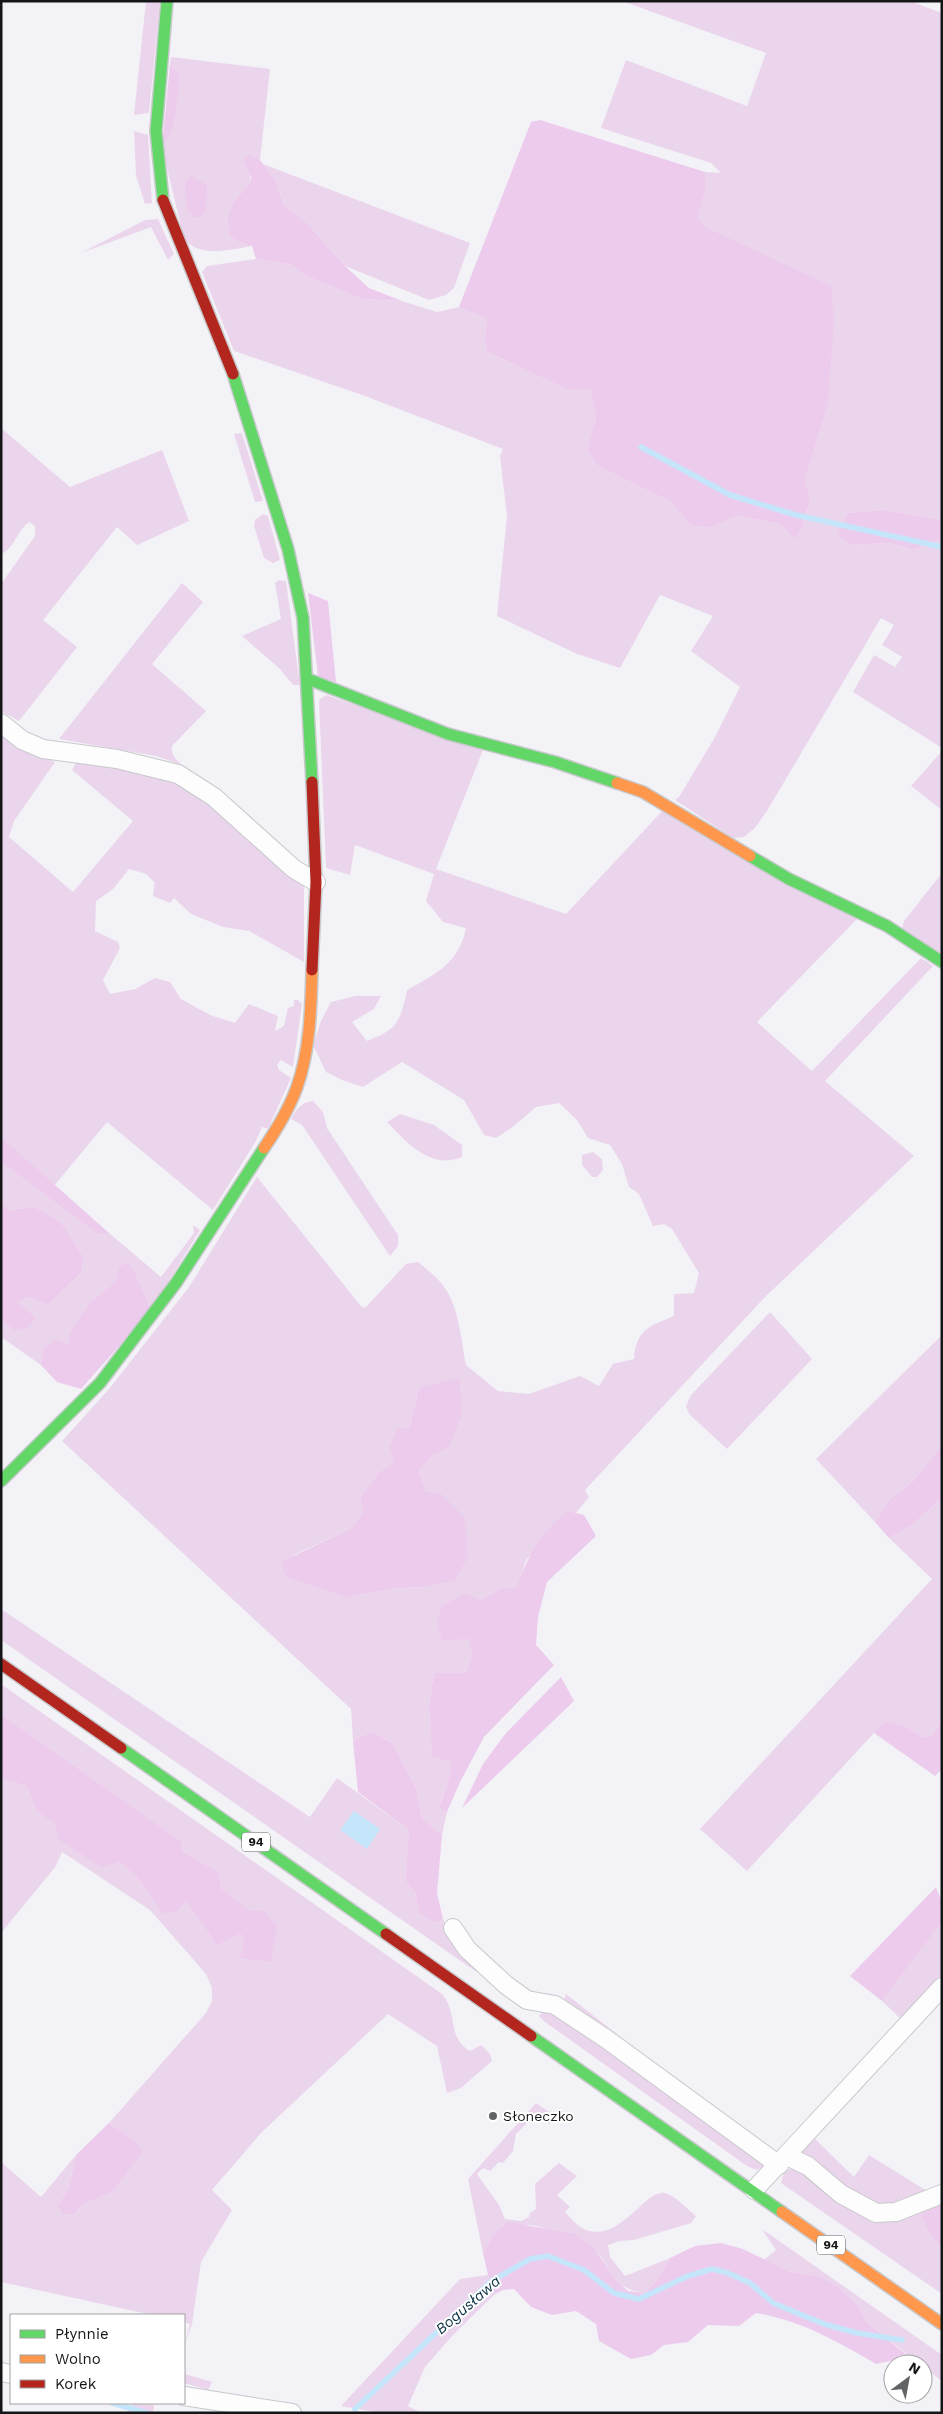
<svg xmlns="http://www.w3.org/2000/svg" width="943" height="2414" font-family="'Work Sans',sans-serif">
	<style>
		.green { fill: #ebd5ec; fill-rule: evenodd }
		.forest { fill: #eccbed }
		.water { fill: #c5e6fa }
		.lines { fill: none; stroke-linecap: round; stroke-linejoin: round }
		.stream { stroke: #c5e6fa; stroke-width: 5.5 }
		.street-casing { stroke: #c8c9cc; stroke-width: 20 }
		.fast-casing { stroke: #c8c9cc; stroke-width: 14 }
		.slow-casing { stroke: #c8c9cc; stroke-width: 14 }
		.jam-casing { stroke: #c8c9cc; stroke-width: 14 }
		.street { stroke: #fdfdfe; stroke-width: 18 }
		.fast { stroke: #63d668; stroke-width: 11 }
		.slow { stroke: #ff974d; stroke-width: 11 }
		.jam { stroke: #b3261e; stroke-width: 11 }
		.poi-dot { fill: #626365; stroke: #fff; stroke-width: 2 }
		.labels { text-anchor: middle; stroke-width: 4; stroke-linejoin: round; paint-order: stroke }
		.shield { fill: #fff; stroke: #5a5b5d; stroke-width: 1 }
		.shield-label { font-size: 12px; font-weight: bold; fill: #141517 }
		.poi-label { font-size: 14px; fill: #141517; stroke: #fff; text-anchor: start }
		.water-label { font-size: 15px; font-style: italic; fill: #093042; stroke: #fff }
	</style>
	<rect width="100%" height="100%" fill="#f3f3f7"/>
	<path class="green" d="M146 1H160L149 113 134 115Z
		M622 1H910L942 13V520L886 510 847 513 837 534 850 545 889 543 914 550 942 539V748L853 692 874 655 895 667 902 657 882 645 894 625 881 618 767 811 755 828 744 837 733 838 675 800 679 797 715 737 740 687 691 651 713 616 660 595 620 668 577 654 497 616 507 516 500 456 503 449 365 396 234 351 202 272 207 266 256 259 292 265 306 276 362 299 402 301 437 312 459 307 487 319 485 336 486 351 568 390 590 388 596 417 587 448 596 465 671 502 690 525 708 528 738 516 780 524H804L810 501 805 479 828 405 829 365 786 265 704 226 696 217 705 192V172L721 173 711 163 601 128 626 60 747 106 766 53Z
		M171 57 270 69 260 160 250 154V183L234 201 239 242 252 246C230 250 200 258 184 239L162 147 174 122 180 74 170 64Z
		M134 131 148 135 152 203 145 204 136 176Z
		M263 164 470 243 454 288 446 295 429 300 345 266 307 223 284 205 276 181Z
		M158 219 174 254 168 260 151 227 81 253 145 220Z
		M1 428 70 487 162 450 189 521 137 545 117 527 43 620 77 647 19 721 1 711V584L35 536V526L29 522C18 530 13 550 1 554Z
		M242 433 263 501 255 502 234 434Z
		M263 514 268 516 280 560 273 563 264 558 254 526 255 520Z
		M279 580 286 581 300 685H293L280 669 242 636 281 619 275 583Z
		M182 583 203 602 152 664 206 711 172 746C171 755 176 759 182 765L156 756 59 739Z
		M326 695 483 750 436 869 566 914 665 808 857 919 757 1022 812 1071 921 958 933 966 825 1081 914 1156 765 1297 585 1490 589 1497 576 1513 568 1511 526 1560 518 1587 502 1588 480 1600 470 1639 472 1654 466 1673H434L429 1704 432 1757 451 1760 448 1782 439 1806 447 1812 442 1835 422 1818 416 1788 392 1743 372 1731 353 1741 351 1709 62 1441 109 1389 189 1287 257 1177 361 1306 365 1308 406 1264 418 1262C429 1271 441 1280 448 1293 459 1312 462 1344 466 1365L498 1391 529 1394 580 1376 599 1386 613 1364 634 1359C636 1329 650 1326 674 1316V1294L694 1293 699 1273 672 1229 664 1224 653 1226 639 1194 629 1187 622 1164 610 1145 588 1138 577 1120 559 1103 536 1107 514 1126 496 1138 484 1135 464 1100 402 1062 363 1087 342 1080 326 1072 313 1045 321 1021 331 1002 355 996H381L374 1009 352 1022 367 1041C398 1029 400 1022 407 990 436 974 459 963 466 928L443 922 426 901 434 874 355 845 350 875 326 868 319 700ZM419 1388 434 1454 419 1471 426 1492 423 1587 389 1589 294 1555 350 1529 363 1513 360 1498 378 1473 394 1462 409 1429Z
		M1 734 15 745 55 762 14 821 9 837 73 892 133 821 72 770 77 761 111 764 184 782 304 883V962L249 931 223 927 191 914 174 898 170 903 153 896 155 883 146 874 129 869 113 889 96 901 95 931 118 942 120 948 103 980 110 994 135 989 155 978 170 982 181 999 210 1015 235 1023 249 1004 278 1016 275 1031 284 1026 288 1008 294 1006V1000H298L302 1004 293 1067 281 1060 277 1065 279 1070 291 1078 268 1129 262 1127 256 1141 213 1210 107 1122 54 1186 1 1137Z
		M942 751V810L911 786Z
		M942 873V956L902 929 904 921Z
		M313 1101 323 1112 327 1128 398 1235V1246L390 1256 302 1125 291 1119C296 1109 302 1102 313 1101Z
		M400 1114 434 1125 462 1145V1157C431 1170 407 1143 387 1122Z
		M593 1152 602 1159 603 1170 597 1177H592L582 1165V1155Z
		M1 1162 96 1233H109L161 1277 194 1233 193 1225 200 1230 151 1310 135 1272 115 1282 91 1301 69 1345 43 1349 41 1365 1 1337V1319L15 1331 18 1303 28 1297 48 1305 82 1272 83 1256 61 1222 35 1207 8 1210 1 1204Z
		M770 1312 812 1359 727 1449 689 1414 686 1406 691 1395Z
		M942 1335V1445L913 1481 888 1501 875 1522 816 1459Z
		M942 1498V1722L932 1735 924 1738 905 1726 885 1721 747 1871 700 1829 932 1579 889 1538 911 1526Z
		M1 1609 310 1817 337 1778 409 1830 405 1881 415 1892 419 1913 435 1923 443 1919 451 1936 479 1970 475 1971 1 1640Z
		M1 1684 442 1994C459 2014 446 2037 470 2051L481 2045 490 2054 492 2061 461 2088 447 2093 437 2046 388 2014 262 2132 212 2190 232 2210 201 2262 192 2324 184 2346 190 2324 184 2322V2315H152L1 2282V2162L41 2197 77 2154 69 2187 58 2205 74 2214 83 2204 111 2193 134 2140 109 2123 206 2013 212 2001V1988L206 1974 150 1910 62 1852 56 1866 1 1933V1779L27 1786 36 1811 119 1862 136 1876 163 1914 186 1901 217 1946 240 1934 244 1938 264 1911H249L222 1889 219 1872 182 1851 181 1841 1 1714Z
		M942 1909V1978L903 2021 882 2001 939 1924Z
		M566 1994 623 2039 618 2040 565 2005 564 2000Z
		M545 2009H552L742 2144 765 2167 756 2170 747 2166 545 2022 539 2016Z
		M536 2103 558 2118 549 2124 540 2118H532L516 2134 513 2151 503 2163 499 2162 490 2171 483 2168 477 2174 499 2205 505 2219 521 2221 529 2217 530 2213 536 2209 535 2184 559 2163 577 2176 557 2195 570 2207 565 2212C570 2217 576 2225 582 2228 618 2247 645 2188 665 2193 676 2196 687 2209 696 2216L691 2223 634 2240 620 2241 608 2245 610 2257 625 2276 670 2258 656 2281 645 2293C610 2288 615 2271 595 2250 590 2244 539 2225 530 2225 519 2224 504 2232 493 2235L483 2253 468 2179Z
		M814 2138 854 2177 869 2155 927 2191C916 2196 903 2204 891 2206 864 2211 827 2173 806 2157L803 2153 804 2148Z
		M789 2169 801 2170 855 2210 936 2201 933 2238 942 2247V2294L781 2183 784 2172Z
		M762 2229 942 2355V2381L923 2367V2364H919L865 2320 859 2307 818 2276 788 2271 764 2260 776 2250Z
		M488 2275 495 2294 453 2335 425 2367 408 2406 421 2413H382L341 2406 460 2279Z
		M185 2374 212 2382 208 2390 184 2383Z
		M133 2404 154 2405 153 2413H126Z"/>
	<path class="forest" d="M170 64 180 74C177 98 178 127 162 147Z
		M540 120 705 172V192L697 217 704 226 831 286 834 319 828 405 805 479 810 500 804 524 795 539 780 524 738 516 708 528 690 525 671 502 596 465 587 448 596 417 590 389 568 390 486 351 485 336 487 319 459 307 531 122Z
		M250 154 260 160 276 181 284 205 307 223 345 266 369 288 402 301 362 299 306 276 292 265 256 259 252 246 239 242 229 235 228 218 234 201 250 183 251 177 243 159Z
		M192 176 207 185 206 211 201 217H194L186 207 185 182Z
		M886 510 942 520V539L914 550 889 543 850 545 837 534 847 513Z
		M308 593 328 601 336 682 318 676Z
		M1 1137 109 1233H96L1 1162Z
		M1 1204 9 1210 35 1207 61 1222 83 1256 82 1272 48 1305 28 1297 18 1303 36 1318 27 1328 15 1331 1 1319Z
		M128 1263 135 1272 151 1310 81 1389 57 1382 41 1365 43 1349 55 1340 69 1345 70 1333 91 1301 115 1282 120 1266Z
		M459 1378 462 1414 449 1447 434 1454 419 1471 426 1492 441 1494 465 1518 468 1557 455 1580 423 1587 388 1589 347 1597 286 1577 281 1562 350 1529 363 1513 360 1498 378 1473 394 1462 389 1447 398 1427 409 1429 419 1388Z
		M942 1445V1498L911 1526 889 1538 875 1522 888 1501 913 1481Z
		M568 1511 584 1515 596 1536 547 1582 538 1617 536 1645 554 1665 484 1737 460 1782 447 1812 439 1807 448 1782 451 1761 432 1757 429 1704 434 1673H466L472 1654 469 1639 442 1640 437 1624 442 1606 465 1593 480 1600 502 1588 517 1587C530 1551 539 1535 568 1511Z
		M561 1677 574 1701 462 1808 483 1764 506 1733Z
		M1 1714 181 1841 182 1851 219 1872 222 1889 249 1910 264 1911 277 1927 271 1962 240 1958 244 1938 240 1934 217 1946 186 1901 178 1910 163 1914 136 1876 119 1862 101 1867 58 1839 56 1824 36 1811 27 1786 1 1779Z
		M885 1721 905 1726 924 1738 932 1735 942 1722V1769L935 1776 874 1733Z
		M372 1731 392 1743 416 1788 422 1818 442 1835 437 1893 443 1919 435 1923 419 1913 415 1892 405 1881 409 1830 358 1792 353 1741Z
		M936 1887 942 1902 940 1924 882 2001 850 1976Z
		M109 2123 134 2140 143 2152 111 2193 83 2204 74 2214H63L58 2205 69 2187 77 2154Z
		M942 2200V2247L933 2238 921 2216 936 2201Z
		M508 2222 575 2234 594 2248 616 2280 628 2291 645 2293 656 2281 670 2258 695 2246 721 2243 743 2249 788 2271 818 2276 838 2287 859 2307 865 2320 909 2357 876 2364C836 2341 802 2321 756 2313L739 2326 708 2325 688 2342 664 2345 651 2355 631 2359 599 2341 596 2324 576 2311 552 2315 531 2307 514 2289 503 2290 495 2294 488 2275 483 2253 493 2235Z"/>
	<path class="water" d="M354 1811 380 1829 367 1849 340 1830Z"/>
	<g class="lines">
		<path class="stream" d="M641 447 730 495 796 515 942 547
			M112 2403 147 2413
			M355 2409 490 2282 530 2259 548 2256 584 2270 614 2293 639 2299 688 2276 712 2269 728 2273 750 2283 773 2303 824 2324 857 2333 902 2340"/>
		<defs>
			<path id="street" d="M1 723 22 740 43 749 117 759 178 774 214 797 294 869 316 882
				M453 1928 467 1949 506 1985 527 2000 555 2005 605 2038 779 2165
				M787 2156 808 2166 841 2194 876 2213 896 2212 942 2194
				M754 2190 942 1987
				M1 2372 11 2374
				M184 2396 292 2413"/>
			<path id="fast" d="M163 200 156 131 167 1
				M233 374 288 549 303 618 312 782
				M308 679 448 734 555 762 617 783
				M750 856 789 879 887 926 942 962
				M1 1481 100 1383 176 1283 264 1148
				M121 1748 386 1934
				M531 2036 782 2212"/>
			<path id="slow" d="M617 783 643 792 750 856
				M264 1148C277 1129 289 1109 297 1087 310 1050 311 1009 312 970
				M782 2212 942 2324"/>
			<path id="jam" d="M163 200 233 374
				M312 782 316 882 312 970
				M1 1664 121 1748
				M386 1934 531 2036"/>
		</defs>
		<use href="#street" class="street-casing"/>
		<use href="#fast" class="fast-casing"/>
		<use href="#slow" class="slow-casing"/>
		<use href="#jam" class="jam-casing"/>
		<use href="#street" class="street"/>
		<use href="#fast" class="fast"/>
		<use href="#slow" class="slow"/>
		<use href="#jam" class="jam"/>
	</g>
	<circle class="poi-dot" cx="493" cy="2116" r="5"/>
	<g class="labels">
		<g class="shield">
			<rect x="242" y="1832.5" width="28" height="19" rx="4"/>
			<rect x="817" y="2235.5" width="28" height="19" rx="4"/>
		</g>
		<g class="shield-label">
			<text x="256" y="1846">94</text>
			<text x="831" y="2249">94</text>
		</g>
		<g class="poi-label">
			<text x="503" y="2121">Słoneczko</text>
		</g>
		<g class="water-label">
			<text transform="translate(468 2305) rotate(-41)" y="5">Bogusława</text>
		</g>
	</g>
	<rect width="943" height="2414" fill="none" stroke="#141517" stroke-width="5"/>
	<rect x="10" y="2314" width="175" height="90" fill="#ffffff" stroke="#a1a1a2"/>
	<rect x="20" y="2330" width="25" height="8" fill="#63d668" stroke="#a1a1a2"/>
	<text x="55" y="2339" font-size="15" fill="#141517">Płynnie</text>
	<rect x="20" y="2355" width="25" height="8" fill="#ff974d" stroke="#a1a1a2"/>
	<text x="55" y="2364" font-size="15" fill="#141517">Wolno</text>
	<rect x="20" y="2380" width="25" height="8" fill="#b3261e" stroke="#a1a1a2"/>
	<text x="55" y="2389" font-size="15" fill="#141517">Korek</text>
	<g transform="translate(908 2379) rotate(32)"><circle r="24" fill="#ffffff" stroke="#a1a1a2"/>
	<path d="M0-4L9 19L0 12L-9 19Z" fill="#626365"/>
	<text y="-8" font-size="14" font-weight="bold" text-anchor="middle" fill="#141517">N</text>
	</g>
</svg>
